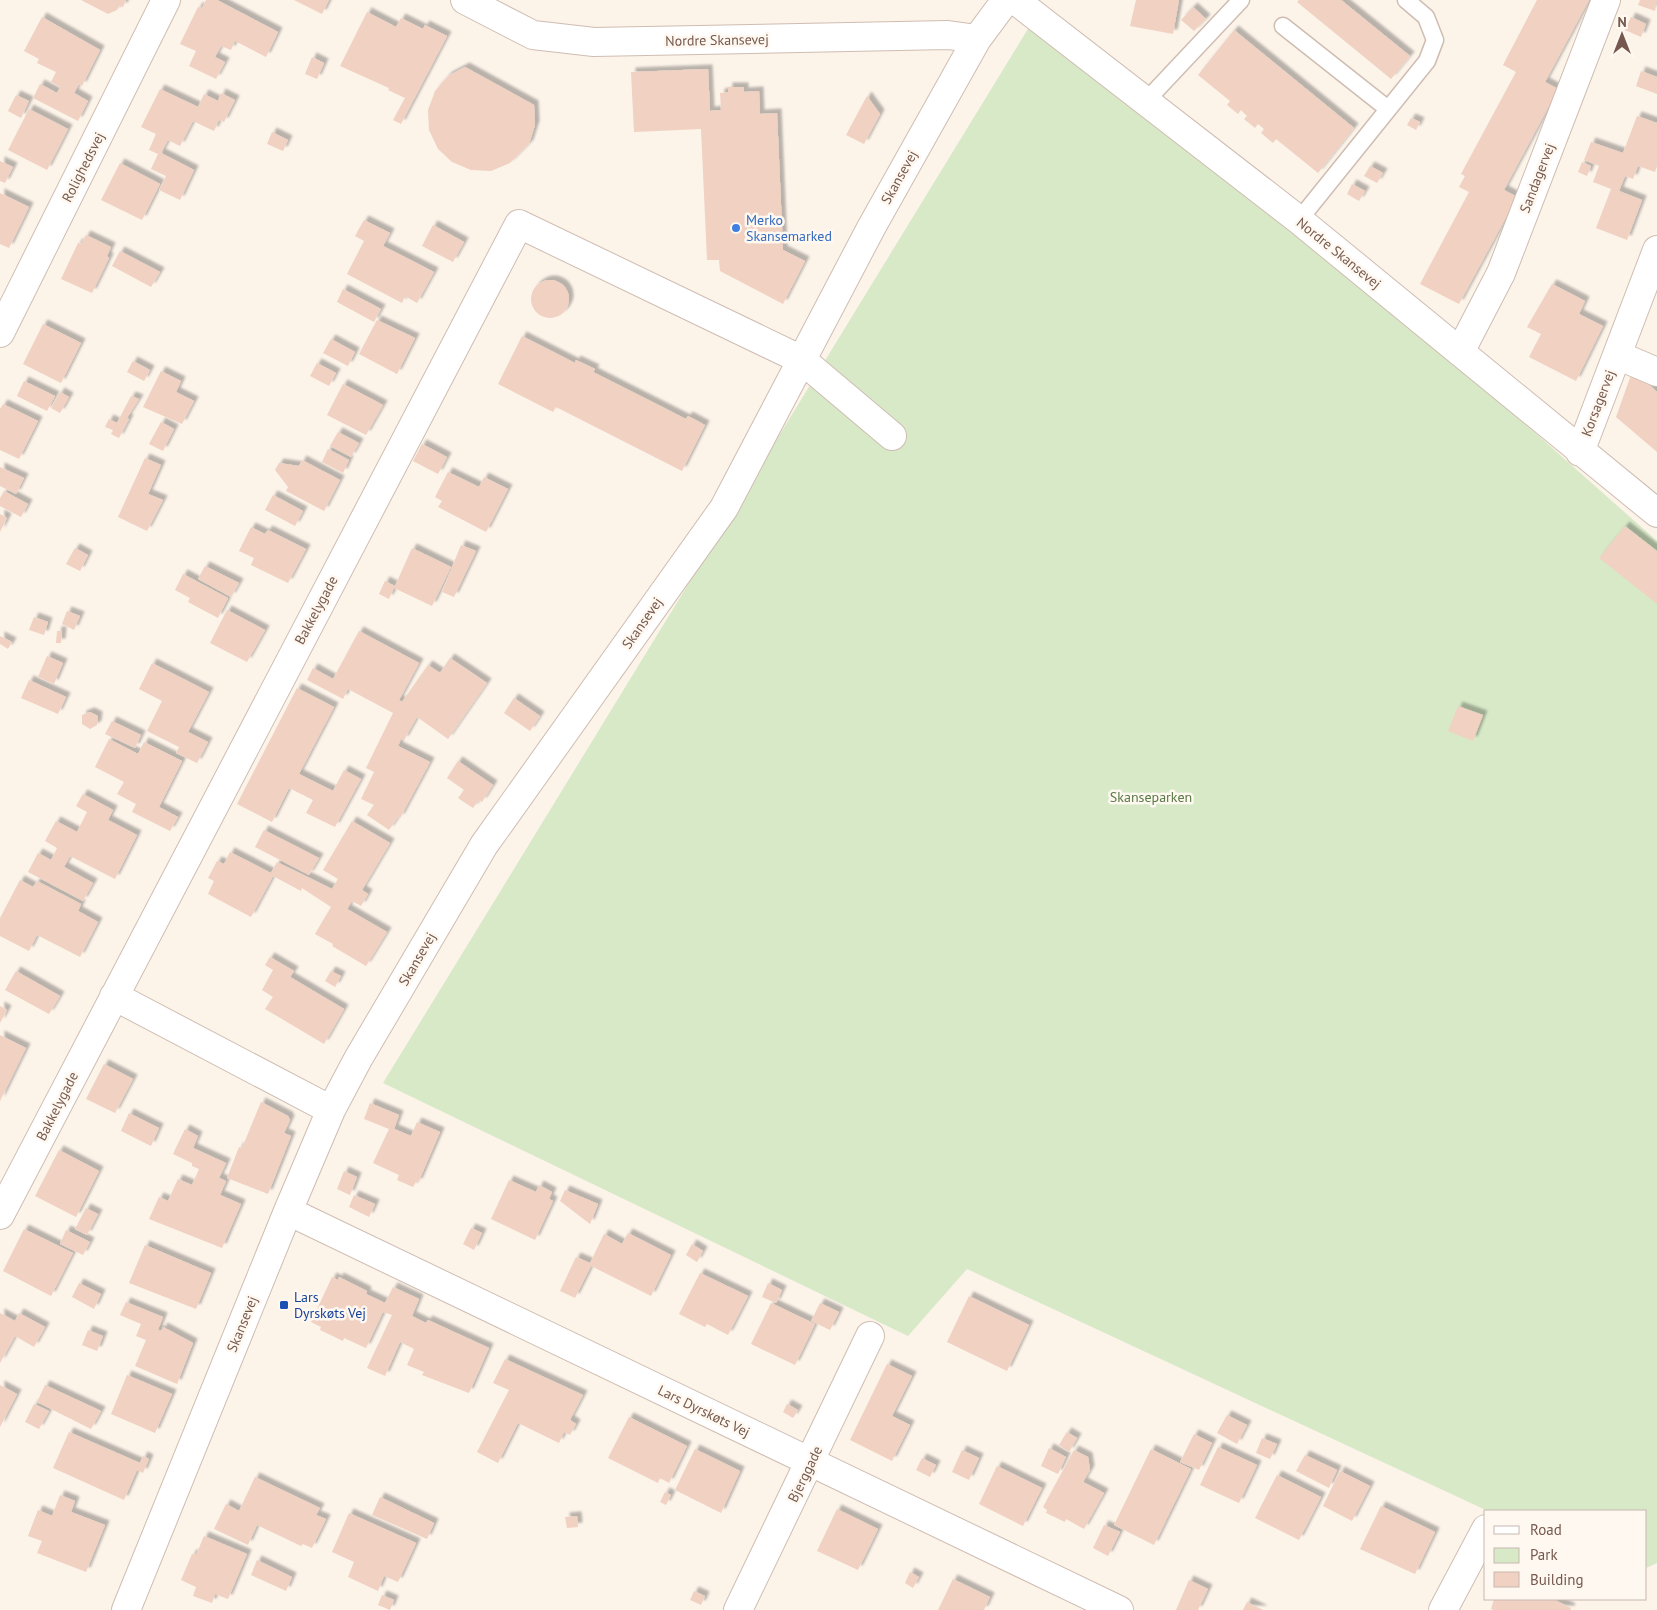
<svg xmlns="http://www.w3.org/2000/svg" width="1657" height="1610" font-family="'PT Sans',sans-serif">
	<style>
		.green { fill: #d8e9c8 }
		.building { fill: #f0d1c2; filter: url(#shadow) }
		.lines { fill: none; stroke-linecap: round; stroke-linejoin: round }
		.service-casing { stroke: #cfbdb2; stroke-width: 19 }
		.minor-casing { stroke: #cfbdb2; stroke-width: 30 }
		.service { stroke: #fff; stroke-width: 16 }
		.minor { stroke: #fff; stroke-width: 28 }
		.shop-dot { fill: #3f7fe0; stroke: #fef8f0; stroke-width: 2 }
		.transit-dot { fill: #1a4fb4; stroke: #fef8f0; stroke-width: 2 }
		.labels { text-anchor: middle; stroke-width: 5; stroke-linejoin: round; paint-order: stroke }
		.street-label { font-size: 14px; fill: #75594e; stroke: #fef8f0 }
		.shop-label { font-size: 14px; fill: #366cbe; stroke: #fef8f0; text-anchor: start }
		.park-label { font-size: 14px; fill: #597a46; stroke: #fef8f0 }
		.transit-label { font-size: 14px; fill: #164399; stroke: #fef8f0; text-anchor: start }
	</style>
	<defs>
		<filter id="shadow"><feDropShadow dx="4.5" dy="-4.5" stdDeviation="1" flood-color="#0004"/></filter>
	</defs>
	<rect width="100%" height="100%" fill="#fcf3e9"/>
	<path class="green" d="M1031 24 1382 297 1657 541V1563L1646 1568V1511H1488L967 1269 908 1336 383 1083Z"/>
	<path class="building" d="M81 0H126L123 7 119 6 117 10 108 14Z
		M206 0H217L278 32 266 57 235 41 231 50 221 46 215 57 225 62 216 79 189 66 196 51 180 44 198 7 202 8Z
		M294 0H329L322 14Z
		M1136 0H1179L1173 34 1130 26Z
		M1299 0H1341L1410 56 1391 79 1297 2Z
		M1537 0H1589L1545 82 1558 89 1504 190 1517 197 1459 304 1420 284 1469 192 1459 187 1465 176 1461 174 1516 72 1503 65Z
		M1640 0H1657L1655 11 1638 5Z
		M1193 7 1206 19 1194 31 1181 20Z
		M367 12 396 27 401 18 423 29 425 25 447 36 401 124 393 120 405 98 388 90 389 88 340 66Z
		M42 17 100 50 82 86 79 84 74 93 88 101 78 121 33 98 40 84 57 93 60 87 51 82 56 72 37 63 39 59 24 51Z
		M1631 17 1646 24 1641 37 1625 30Z
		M1234 30 1354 128 1318 173 1276 139 1273 143 1261 133 1264 129 1258 124 1255 128 1244 119 1247 116 1241 110 1238 114 1227 105 1230 101 1198 75Z
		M312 57 324 63 317 79 305 74Z
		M465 67 534 105 535 125 529 144 510 163 491 171 471 170 452 162 438 149 429 130 428 110 435 91 448 76Z
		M708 69 710 111 721 110 720 93 728 92V87H744V92L759 91 760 114 777 113 783 250 805 261 783 304 720 271 719 260H707L701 129 634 132 631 72Z
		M1641 71 1657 77V94L1636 86Z
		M160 89 198 107 204 94 218 101 221 93 235 100 224 122 219 120 214 131 193 121 180 146 168 140 161 153 194 170 180 200 159 190 166 176 151 169 158 154 149 150 156 134 141 127Z
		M16 95 29 101 21 118 8 111Z
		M867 96 880 114 864 144 846 135Z
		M29 109 68 129 47 170 8 150Z
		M1637 116 1657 123V166L1655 172 1638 166 1633 179 1625 176 1619 191 1642 200 1627 240 1596 228 1611 189 1593 182 1599 166 1584 160 1591 142 1623 153Z
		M1411 118 1420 122 1416 130 1407 125Z
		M272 132 288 140 283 151 267 144Z
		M0 161 13 167 5 183 0 181Z
		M1582 162 1591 166 1587 176 1578 172Z
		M120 163 160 184 142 220 101 200Z
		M1370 166 1383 173 1377 183 1364 176Z
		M1352 184 1365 191 1359 201 1347 194Z
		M0 193 29 207 9 248 0 244Z
		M364 220 390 233 383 246 434 272 417 303 405 296 402 303 347 274 364 241 355 236Z
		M433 225 464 242 453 262 422 246Z
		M86 235 111 247 107 256 109 258 92 293 61 279 78 243 81 244Z
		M120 251 160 272 151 287 112 266Z
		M531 299a19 19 0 1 1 38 0a19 19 0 1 1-38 0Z
		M1552 284 1585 301 1579 314 1603 326 1576 381 1529 357 1541 334 1527 327Z
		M343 289 381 309 374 322 337 302Z
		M377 320 415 338 397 374 359 354Z
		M43 324 81 343 61 383 23 364Z
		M522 336 575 363 576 360 595 369 593 372 686 419 688 416 705 425 682 471 556 407 553 412 498 384Z
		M331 339 355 352 348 366 323 353Z
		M133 361 150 370 144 381 127 372Z
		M317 363 336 373 329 386 310 376Z
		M161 371 181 381 176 392 194 401 182 424 143 407Z
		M1636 373 1657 392V452L1616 417 1631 375Z
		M24 381 55 396 47 411 17 396Z
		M343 384 383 405 366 435 327 415Z
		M60 392 69 397 60 413 51 408Z
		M131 396 139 399 127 418 129 419 119 438 111 434 113 430 105 427 109 419 117 423Z
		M3 404 38 421 19 459 0 450V409Z
		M161 422 174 429 163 451 149 444Z
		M338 432 359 443 351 457 330 446Z
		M422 444 447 457 438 474 413 461Z
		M328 449 349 460 343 473 322 462Z
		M145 458 161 465 148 494 163 500 147 531 118 517Z
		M302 460 340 480 324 511 286 491 288 487 275 470 279 463 299 466Z
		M0 467 24 478 16 494 0 486Z
		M448 472 479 487 484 477 508 489 486 532 438 507 442 501 435 497Z
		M4 491 28 504 21 517 0 506V498Z
		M273 495 303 511 295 526 265 510Z
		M0 514 7 518 0 532Z
		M1625 526 1657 551V604L1599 558Z
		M251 527 265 534 268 530 306 549 288 583 251 565 254 558 239 551Z
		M461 545 476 551 454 597 442 592Z
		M75 548 88 555 80 571 66 564Z
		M412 548 451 567 432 606 394 588 389 599 379 594 385 581 395 586Z
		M205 566 239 583 231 597 198 579Z
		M183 574 228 598 218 618 188 602 190 598 175 590Z
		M227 610 265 630 247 662 210 643Z
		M67 611 80 616 74 630 62 624Z
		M34 617 48 622 44 635 29 630Z
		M57 631H62L61 643H56Z
		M359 631 419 663 399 700 402 702 428 665 440 673 450 658 487 683 448 739 417 717 404 740 401 739 398 746 430 762 400 818 398 817 389 830 367 815 374 805 361 799 374 772 366 768 393 713 348 689 343 699 307 680 313 668 333 679Z
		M0 636 12 642 8 649 0 644Z
		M47 656 63 663 54 684 38 677Z
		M152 663 209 692 188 732 208 742 197 763 176 753 179 747 147 731 162 701 139 689Z
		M29 680 66 697 58 714 21 698Z
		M297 688 334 707 299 774 333 791 344 770 361 779 335 827 306 813 313 800 289 788 272 822 237 804Z
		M514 698 540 716 530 731 504 713Z
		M1458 706 1483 715 1473 741 1448 731Z
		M90 712 98 716 97 725 90 729 82 724V715Z
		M112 721 141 735 135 748 105 734Z
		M109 739 138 754 144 742 182 761 159 807 178 817 170 831 132 812 136 804 117 794 124 782 95 767Z
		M458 761 493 785 482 802 479 800 473 808 458 798 464 790 447 778Z
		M83 794 113 810 108 820 137 835 115 879 70 856 64 867 93 883 83 901 28 872 38 853 51 860 57 848 45 841 56 821 77 832 87 812 76 806Z
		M352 821 390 843 362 890 368 894 361 906 352 901 347 909 387 932 366 966 332 946 333 944 315 934 331 907 302 888 301 891 273 876 251 917 208 894 214 881 208 878 217 861 224 864 230 852 271 873 277 862 332 889 338 879 323 870Z
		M264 830 319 858 309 875 255 847Z
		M20 880 33 887 37 881 81 904 78 911 98 922 80 957 37 935 29 951 0 936V918Z
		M270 957 294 971 290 977 344 1009 324 1044 265 1009 273 997 262 990 273 970 265 965Z
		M16 971 60 996 49 1014 5 990Z
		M331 971 341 976 335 987 325 981Z
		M0 1006 7 1010 0 1023Z
		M0 1035 26 1048 0 1101Z
		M104 1064 133 1079 115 1113 86 1099Z
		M261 1102 288 1116 290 1120 284 1133 291 1136 268 1194 227 1178 239 1147 242 1148Z
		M370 1103 399 1115 394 1129 411 1136 417 1122 440 1132 418 1183 416 1182 413 1187 397 1180 399 1175 373 1163 389 1129 364 1119Z
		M129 1113 159 1128 151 1146 121 1131Z
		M185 1129 198 1136 193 1148 226 1163 219 1178 226 1181 220 1195 241 1204 222 1248 149 1219 159 1197 168 1201 178 1179 192 1185 199 1169 192 1166V1163L173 1154Z
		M59 1150 99 1171 76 1217 35 1196Z
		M344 1171 357 1177 350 1195 337 1189Z
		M509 1180 536 1192 539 1185 552 1192 549 1199 553 1201 535 1240 491 1219Z
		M565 1190 598 1204 590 1224 560 1201Z
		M354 1195 375 1204 369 1217 349 1207Z
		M86 1208 98 1214 87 1235 75 1229Z
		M471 1228 482 1233 474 1250 463 1244Z
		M24 1229 73 1253 51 1296 3 1271Z
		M66 1230 90 1242 83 1255 60 1244Z
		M628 1233 671 1255 651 1296 591 1266 575 1298 560 1291 576 1257 590 1263 604 1234 622 1244Z
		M692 1244 703 1251 697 1262 686 1255Z
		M145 1245 211 1273 196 1309 129 1283Z
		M700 1273 748 1296 728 1335 707 1324 705 1327 679 1314Z
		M332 1277 338 1280 339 1277 367 1291 366 1294 385 1303 393 1287 419 1299 412 1316 426 1323 428 1320 489 1348 469 1393 422 1375 424 1372 407 1365 414 1349 400 1342 385 1376 367 1368 392 1315 383 1312 366 1348 344 1338 343 1341 320 1330 321 1327 311 1322Z
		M79 1283 101 1294 94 1309 72 1297Z
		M768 1283 782 1290 776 1303 762 1297Z
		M969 1296 1029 1325 1007 1371 947 1342Z
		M126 1302 163 1317 158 1330 161 1331 163 1327 193 1343 177 1384 135 1366 146 1340 136 1336 141 1324 120 1315Z
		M771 1303 815 1324 795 1365 751 1344Z
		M820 1303 839 1312 830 1330 811 1321Z
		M0 1313 15 1321 19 1313 45 1327 34 1347 15 1336 0 1363Z
		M88 1330 103 1336 97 1351 82 1345Z
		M505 1359 583 1395 570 1420 576 1424 570 1435 564 1432 559 1443 518 1423 498 1463 477 1452 509 1390 493 1383Z
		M887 1364 912 1376 892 1416 910 1425 892 1461 850 1440Z
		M127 1375 172 1394 155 1433 111 1414Z
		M0 1385 17 1394 0 1427Z
		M45 1385 101 1411 91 1429 37 1402Z
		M34 1404 49 1411 39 1429 25 1422Z
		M787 1404 798 1410 793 1418 783 1412Z
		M1227 1415 1247 1425 1237 1444 1217 1433Z
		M629 1417 687 1446 669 1483 660 1478 658 1483 608 1458Z
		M69 1432 140 1463 143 1456 149 1459 143 1473 137 1470 124 1500 53 1468Z
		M1067 1432 1077 1438 1069 1452 1059 1445Z
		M1194 1434 1212 1443 1199 1470 1180 1462Z
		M1262 1438 1277 1444 1270 1459 1256 1453Z
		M1218 1447 1257 1465 1239 1503 1200 1485Z
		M1049 1448 1066 1457 1058 1474 1041 1466Z
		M695 1449 740 1471 721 1513 675 1490Z
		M1151 1449 1191 1469 1154 1545 1114 1525Z
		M962 1450 979 1458 969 1480 952 1472Z
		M1074 1450 1088 1457 1090 1470 1083 1482 1104 1493 1084 1529 1066 1519 1065 1522 1046 1513 1047 1510 1043 1507Z
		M1305 1455 1337 1470 1329 1488 1296 1471Z
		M922 1458 936 1465 930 1477 916 1470Z
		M997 1466 1042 1488 1023 1526 979 1504Z
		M1340 1471 1370 1486 1352 1521 1323 1506Z
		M1277 1475 1321 1497 1299 1540 1255 1518Z
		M255 1477 320 1508 316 1515 326 1519 312 1548 303 1544 301 1546 257 1525 248 1545 214 1529 226 1504 239 1511Z
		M665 1492 671 1495 666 1505 660 1502Z
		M60 1495 75 1501 71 1512 105 1525 86 1572 37 1553 42 1541 28 1536 38 1510 52 1516Z
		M380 1497 434 1523 427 1539 372 1515Z
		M1381 1506 1435 1532 1415 1574 1360 1549Z
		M837 1509 878 1529 858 1570 817 1551Z
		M349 1513 416 1543 398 1582 384 1576 378 1591 348 1577 354 1562 332 1552Z
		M577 1516 578 1527 567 1528 565 1517Z
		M1104 1525 1120 1532 1108 1556 1093 1548Z
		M204 1536 247 1554 228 1599 215 1594 212 1603 193 1596 196 1587 181 1580 192 1554 196 1555Z
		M257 1560 292 1577 286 1591 251 1575Z
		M910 1572 919 1577 913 1588 905 1583Z
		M953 1579 990 1597 984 1610H938Z
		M1189 1580 1208 1589 1198 1610H1176Z
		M694 1591 705 1596 701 1605 690 1600Z
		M382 1595 394 1600 390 1610 378 1605Z
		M1494 1599H1553L1571 1608 1570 1610H1494L1491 1609Z
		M1247 1602 1263 1610H1243Z"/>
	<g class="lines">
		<defs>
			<path id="service" d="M1283 26 1388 109
				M1145 102 1241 0
				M1299 220 1427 61 1435 40 1426 17 1406 0"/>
			<path id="minor" d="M465 0 533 35 594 42 948 35 977 39
				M1015 0 1299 220 1657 513
				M0 333 166 0
				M1460 352 1501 273 1606 0
				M1617 355 1657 372
				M1580 452 1657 250
				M114 996 331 1110
				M288 1211 1119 1610
				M0 1215 519 224 802 360 892 436
				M126 1610 288 1211 331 1110 358 1059 484 845 724 508 871 228 977 39 1006 0
				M738 1610 870 1336
				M1443 1610 1486 1529"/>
		</defs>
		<use href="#service" class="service-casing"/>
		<use href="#minor" class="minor-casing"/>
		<use href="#service" class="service"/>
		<use href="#minor" class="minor"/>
	</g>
	<circle class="shop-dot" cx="736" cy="228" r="5"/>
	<rect class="transit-dot" x="279" y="1300" width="10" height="10" rx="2.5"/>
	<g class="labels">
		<g class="street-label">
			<text transform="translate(717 40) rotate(-1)" y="5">Nordre Skansevej</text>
			<text transform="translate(83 167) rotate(-63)" y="5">Rolighedsvej</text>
			<text transform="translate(899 177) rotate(-61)" y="5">Skansevej</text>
			<text transform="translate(1537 178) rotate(-69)" y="5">Sandagervej</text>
			<text transform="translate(1339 253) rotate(39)" y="5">Nordre Skansevej</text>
			<text transform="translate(1598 403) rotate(-69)" y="5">Korsagervej</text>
			<text transform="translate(316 610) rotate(-62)" y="5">Bakkelygade</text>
			<text transform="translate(642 623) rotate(-55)" y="5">Skansevej</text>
			<text transform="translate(417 959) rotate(-60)" y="5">Skansevej</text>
			<text transform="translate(57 1106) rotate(-63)" y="5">Bakkelygade</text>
			<text transform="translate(242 1324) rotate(-68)" y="5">Skansevej</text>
			<text transform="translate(704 1411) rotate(26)" y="5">Lars Dyrskøts Vej</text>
			<text transform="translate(805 1474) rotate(-64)" y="5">Bjerggade</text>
		</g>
		<g class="shop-label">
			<text x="746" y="225">Merko<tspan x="746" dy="16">Skansemarked</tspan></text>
		</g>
		<g class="park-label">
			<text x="1151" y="802">Skanseparken</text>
		</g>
		<g class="transit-label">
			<text x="294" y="1302">Lars<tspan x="294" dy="16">Dyrskøts Vej</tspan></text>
		</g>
	</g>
	<rect x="1484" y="1510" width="162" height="90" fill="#fef8f0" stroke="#c7b8af"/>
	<rect x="1494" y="1526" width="25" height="8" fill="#ffffff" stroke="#c7b8af"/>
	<text x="1530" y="1535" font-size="15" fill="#75594e">Road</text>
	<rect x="1494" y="1548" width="25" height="15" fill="#d8e9c8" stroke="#c7b8af"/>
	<text x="1530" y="1560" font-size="15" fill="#75594e">Park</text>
	<rect x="1494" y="1572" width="25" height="15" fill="#f0d1c2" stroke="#c7b8af"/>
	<text x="1530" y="1585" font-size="15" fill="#75594e">Building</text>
	<g transform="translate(1622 35)" stroke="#fef8f0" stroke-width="4" paint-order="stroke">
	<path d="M0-4L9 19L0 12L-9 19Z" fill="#75594e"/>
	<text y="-8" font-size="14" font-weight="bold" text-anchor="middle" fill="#75594e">N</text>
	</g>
</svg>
